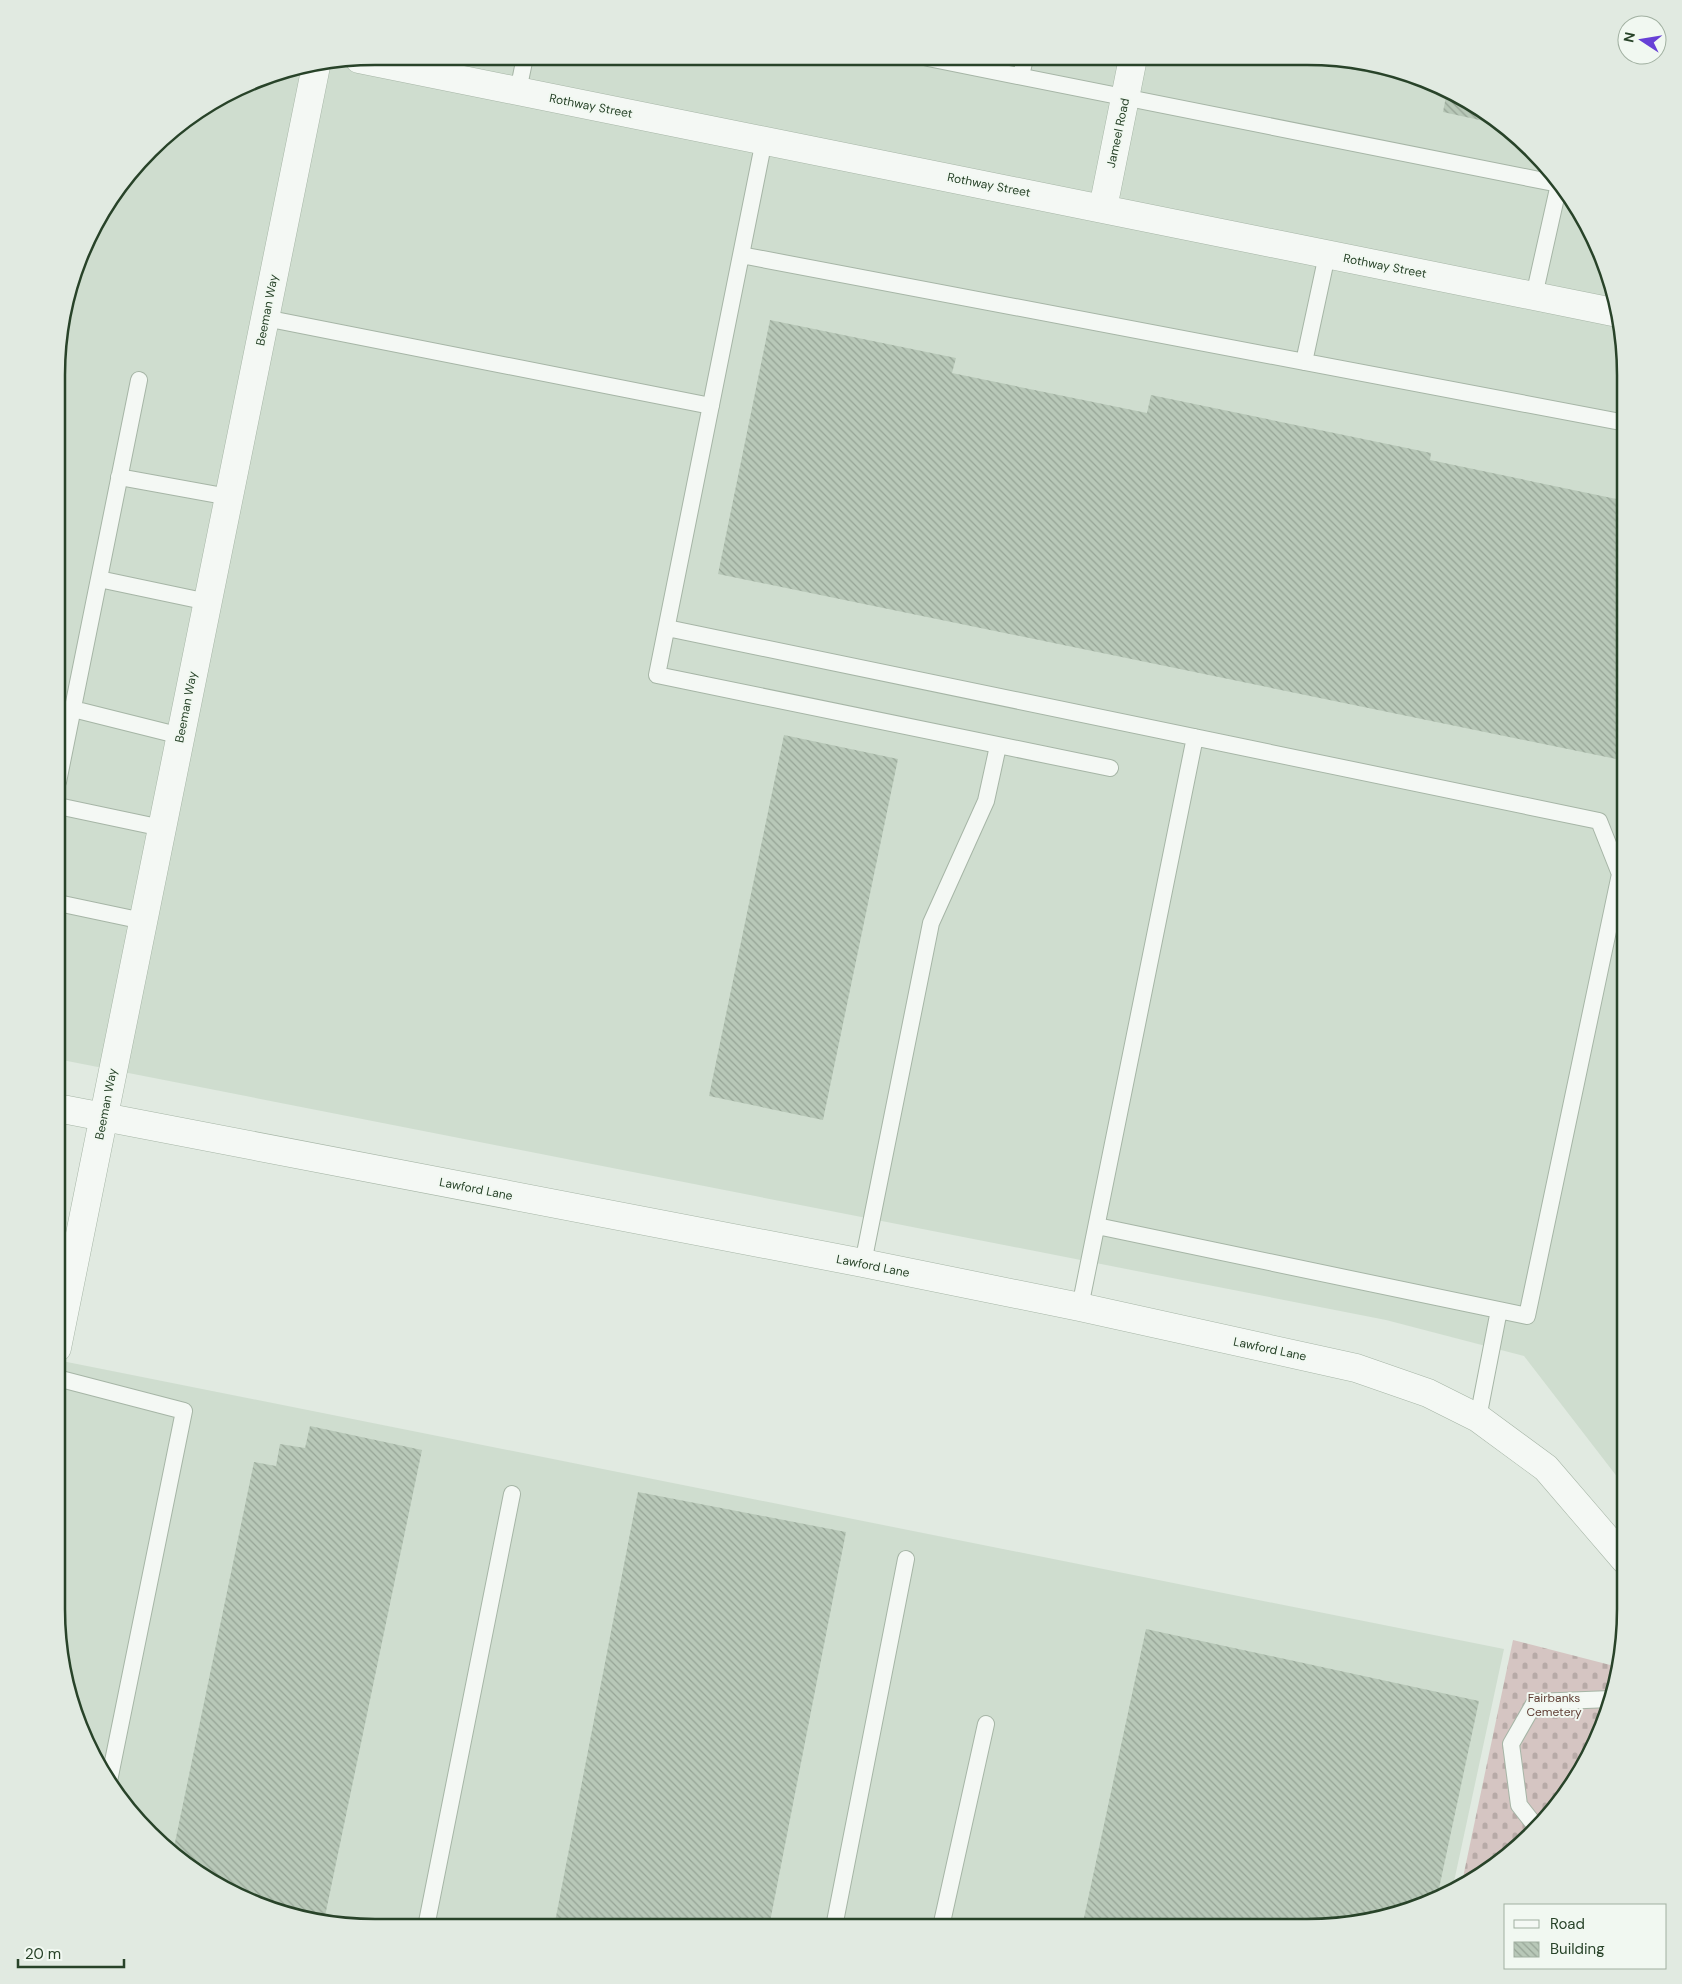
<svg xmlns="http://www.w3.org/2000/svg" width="1682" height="1984" font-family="'DM Sans',sans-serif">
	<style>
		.built { fill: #cfddcf }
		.cemetery { fill: url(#cemetery-stones) }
		.building { fill: url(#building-back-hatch) }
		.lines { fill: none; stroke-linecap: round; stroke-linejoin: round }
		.service-casing { stroke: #a6b5a6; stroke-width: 18 }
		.minor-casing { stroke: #a6b5a6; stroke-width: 29 }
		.service { stroke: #f4f8f4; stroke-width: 16 }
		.minor { stroke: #f4f8f4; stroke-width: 28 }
		.labels { text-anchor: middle; stroke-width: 4; stroke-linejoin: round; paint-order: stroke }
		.street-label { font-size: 12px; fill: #284329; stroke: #f1f8f1 }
		.park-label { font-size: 12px; fill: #603e35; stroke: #f1f8f1 }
		.rim { fill: none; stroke: #284329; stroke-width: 2.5 }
	</style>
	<defs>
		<pattern id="cemetery-stones" width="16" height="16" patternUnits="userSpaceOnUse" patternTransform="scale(1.25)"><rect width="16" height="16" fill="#d5c5c2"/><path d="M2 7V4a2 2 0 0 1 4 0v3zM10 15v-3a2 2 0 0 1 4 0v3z" fill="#b7aaa7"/></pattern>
		<pattern id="building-back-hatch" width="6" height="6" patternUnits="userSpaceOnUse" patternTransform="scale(1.25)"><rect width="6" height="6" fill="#b8c8b8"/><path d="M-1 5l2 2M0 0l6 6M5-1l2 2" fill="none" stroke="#96a496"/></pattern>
	</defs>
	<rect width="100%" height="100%" fill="#e1eae1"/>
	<path class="built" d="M375 56 1349 59 1428 80 1484 110 1532 150 1583 216 1615 293 1626 375 1625 1487 1524 1356 1386 1320 57 1059 59 333 99 216 165 135 273 73Z
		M57 1360 1504 1649 1452 1891 1409 1911 1327 1927H354L273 1911 216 1885 150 1834 99 1768 67 1691 56 1609Z"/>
	<path class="cemetery" d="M1513 1640 1618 1667 1609 1711 1583 1768 1532 1834 1461 1887Z"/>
	<path class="building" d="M1303 59H1349L1428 80 1442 88Z
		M1447 91 1484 110 1502 125 1443 112Z
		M770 320 956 358 952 373 1147 413 1151 395 1431 453 1430 460 1626 501V761L718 574Z
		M784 735 898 759 823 1120 709 1096Z
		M310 1426 422 1450 324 1921 273 1911 216 1885 173 1852 254 1462 276 1466 280 1444 305 1448Z
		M638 1492 846 1532 769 1927H554Z
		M1146 1629 1479 1701 1437 1898 1409 1911 1327 1927H1082Z"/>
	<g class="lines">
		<defs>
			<path id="service" d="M928 58 1559 184
				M1021 76 1025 58
				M518 91 525 57
				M764 140 657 675 1110 768
				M741 255 1626 423
				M1534 296 1559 184
				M265 318 711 406
				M1304 362 1327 255
				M119 477 229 497
				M99 579 208 602
				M667 628 1599 821 1620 874 1625 875
				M73 709 181 736
				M58 782 139 380
				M58 806 162 828
				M58 903 143 921
				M1097 1226 1527 1316 1620 874
				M863 1263 931 923 986 801 998 746
				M1080 1307 1195 737
				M57 1378 184 1411 109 1781
				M1478 1418 1499 1310
				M1537 1828 1519 1805 1511 1744 1535 1702 1611 1699
				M426 1927 512 1494
				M834 1927 906 1559
				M941 1927 986 1724"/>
			<path id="minor" d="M359 59 1618 313
				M1103 208 1133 58
				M57 1108 863 1263 1080 1307 1356 1368 1428 1393 1478 1418 1546 1468 1625 1560
				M57 1348 316 66"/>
		</defs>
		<use href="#service" class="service-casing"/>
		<use href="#minor" class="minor-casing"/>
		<use href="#service" class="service"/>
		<use href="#minor" class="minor"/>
	</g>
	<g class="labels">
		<g class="street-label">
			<text transform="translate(591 106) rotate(11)" y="4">Rothway Street</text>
			<text transform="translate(1118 133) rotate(-78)" y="4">Jameel Road</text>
			<text transform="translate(989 185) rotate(11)" y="4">Rothway Street</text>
			<text transform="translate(1385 266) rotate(11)" y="4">Rothway Street</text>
			<text transform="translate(267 310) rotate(-79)" y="4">Beeman Way</text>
			<text transform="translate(186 707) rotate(-79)" y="4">Beeman Way</text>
			<text transform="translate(106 1104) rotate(-79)" y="4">Beeman Way</text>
			<text transform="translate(476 1189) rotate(11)" y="4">Lawford Lane</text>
			<text transform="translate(873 1266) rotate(11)" y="4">Lawford Lane</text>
			<text transform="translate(1270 1349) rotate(12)" y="4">Lawford Lane</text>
		</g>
		<g class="park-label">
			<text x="1554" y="1702">Fairbanks<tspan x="1554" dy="14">Cemetery</tspan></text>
		</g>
	</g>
	<path d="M0 0H1682V1984H0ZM375 65H1307A310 310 0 0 1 1617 375V1609A310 310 0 0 1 1307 1919H375A310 310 0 0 1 65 1609V375A310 310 0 0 1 375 65Z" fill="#e1eae1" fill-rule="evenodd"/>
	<path class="rim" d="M375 65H1307A310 310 0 0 1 1617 375V1609A310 310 0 0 1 1307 1919H375A310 310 0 0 1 65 1609V375A310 310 0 0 1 375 65Z"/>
	<rect x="1504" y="1904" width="162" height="65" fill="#f1f8f1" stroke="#a1b0a1"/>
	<rect x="1514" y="1920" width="25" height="8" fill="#f4f8f4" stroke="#a1b0a1"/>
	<text x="1550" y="1929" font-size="15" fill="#284329">Road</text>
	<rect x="1514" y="1942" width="25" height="15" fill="url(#building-back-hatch)" stroke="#a1b0a1"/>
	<text x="1550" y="1954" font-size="15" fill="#284329">Building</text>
	<g transform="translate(1642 40) rotate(282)"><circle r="24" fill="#f1f8f1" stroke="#a1b0a1"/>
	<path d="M0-4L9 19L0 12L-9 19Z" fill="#6740d6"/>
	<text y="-8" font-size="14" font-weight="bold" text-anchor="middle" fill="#284329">N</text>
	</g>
	<path d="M18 1959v8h106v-8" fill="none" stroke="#284329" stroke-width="2.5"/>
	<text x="25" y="1959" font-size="15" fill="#284329" stroke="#f1f8f1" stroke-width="4" paint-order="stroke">20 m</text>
</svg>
